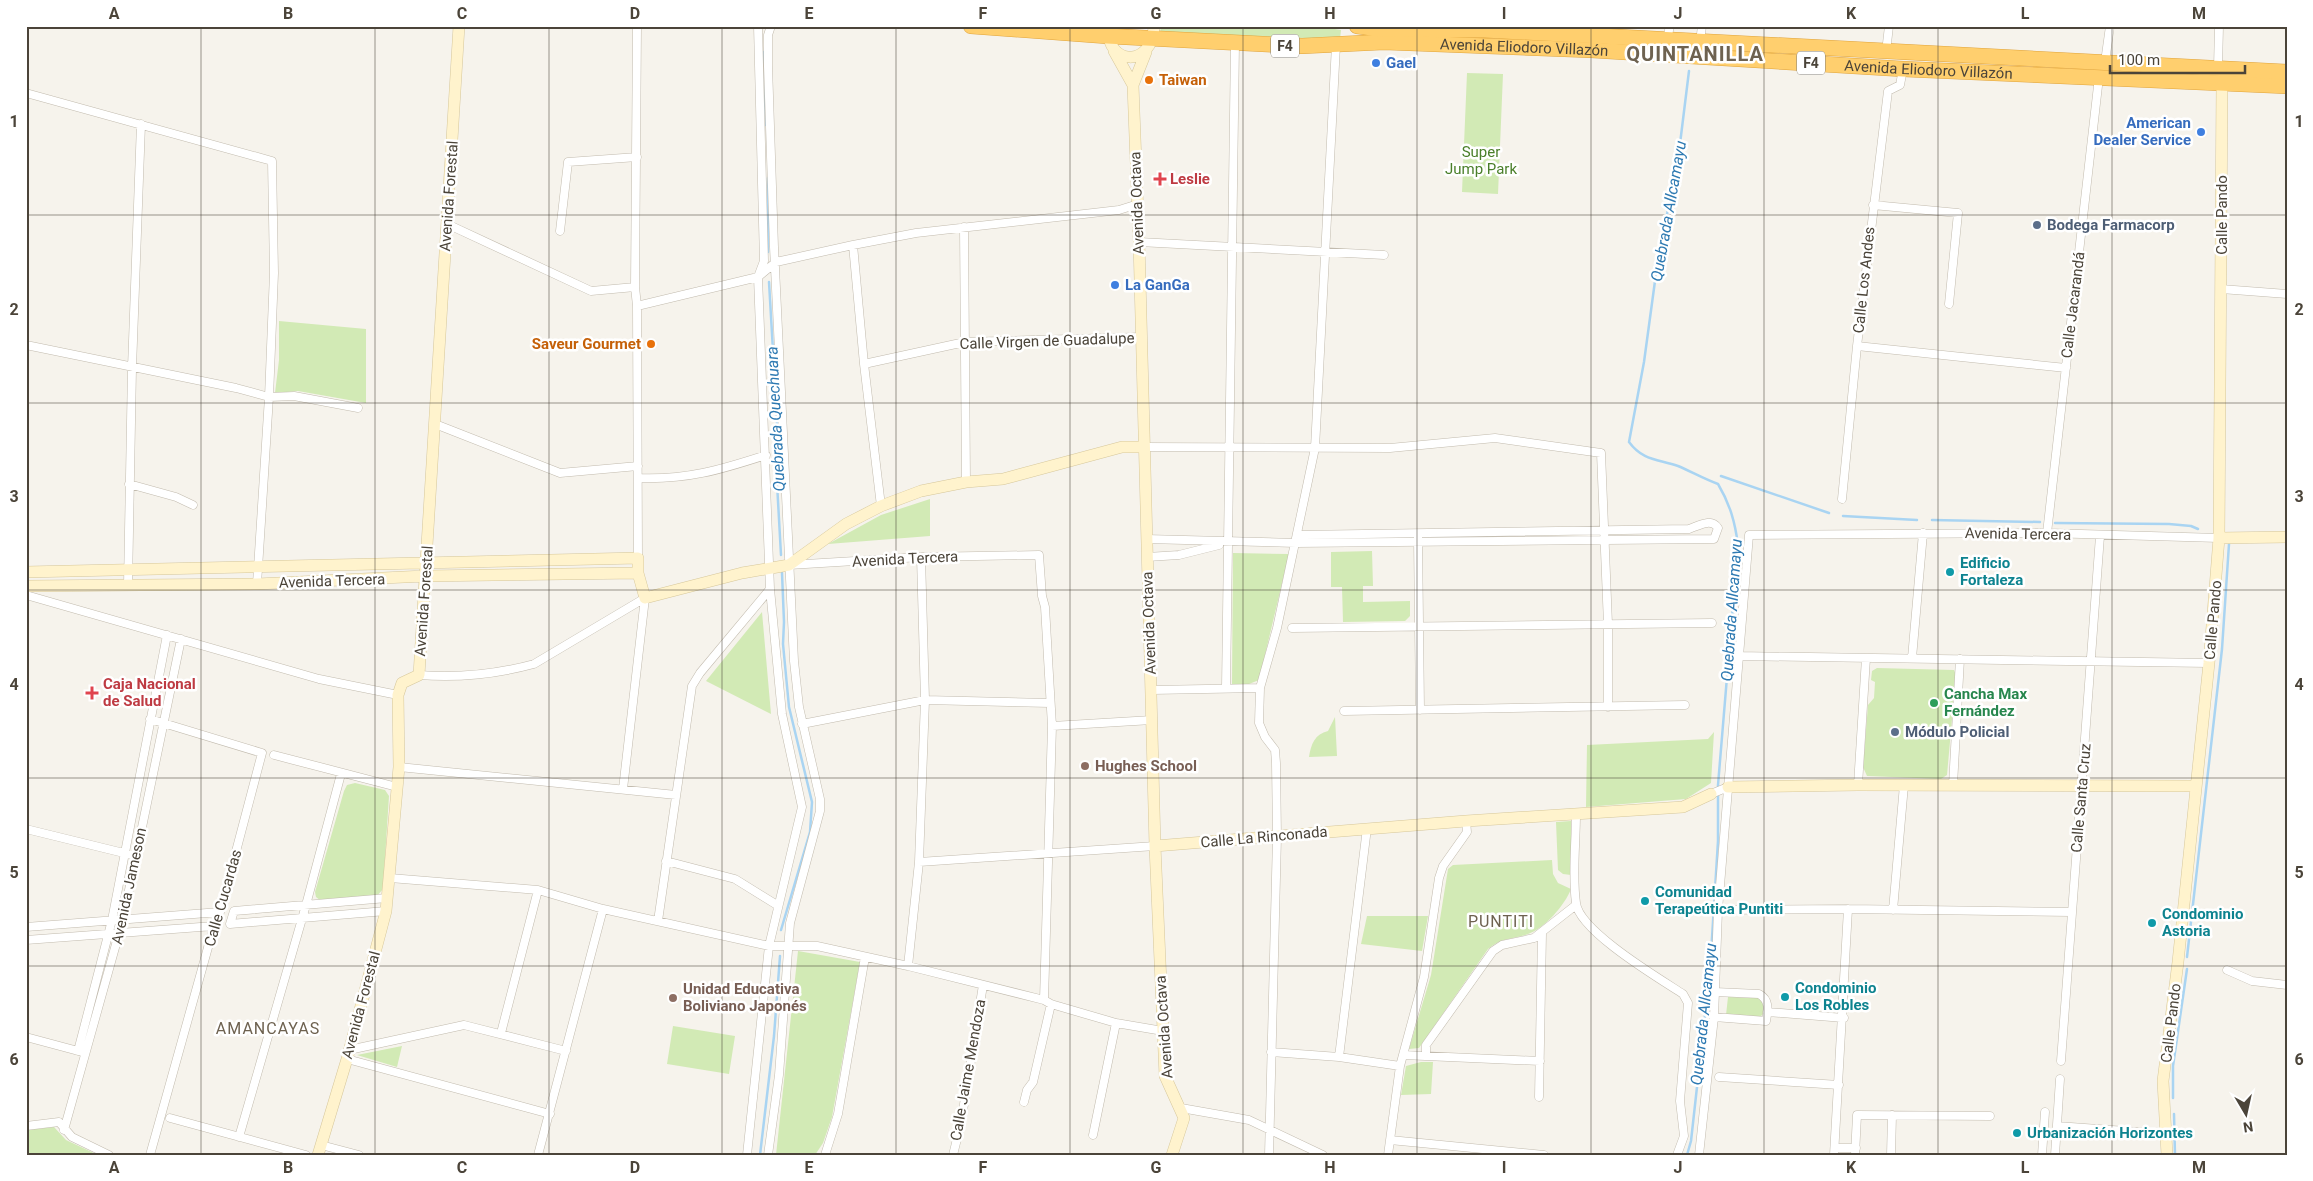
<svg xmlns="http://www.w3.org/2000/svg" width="2313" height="1181" font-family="Roboto,sans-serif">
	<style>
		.green { fill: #d2eab5 }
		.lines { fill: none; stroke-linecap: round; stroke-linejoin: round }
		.stream { stroke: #a9d4f2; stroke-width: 2.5 }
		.street-casing { stroke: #c2bbae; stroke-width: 9 }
		.secondary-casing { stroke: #d6c79b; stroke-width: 12 }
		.highway-casing { stroke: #e0a43c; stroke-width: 16 }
		.street { stroke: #fff; stroke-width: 8 }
		.secondary { stroke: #fff3cd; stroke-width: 11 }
		.highway { stroke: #ffcf6e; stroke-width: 15 }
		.grid { fill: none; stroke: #4b4439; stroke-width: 1; stroke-opacity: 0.55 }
		.shop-dot { fill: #3f7fe0; stroke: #fff; stroke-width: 2 }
		.food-dot { fill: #e8710a; stroke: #fff; stroke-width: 2 }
		.health-dot { fill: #e0444e; stroke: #fff; stroke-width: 2 }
		.service-dot { fill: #5c6f8a; stroke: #fff; stroke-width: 2 }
		.culture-dot { fill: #0f9aa8; stroke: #fff; stroke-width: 2 }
		.leisure-dot { fill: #2e9e5b; stroke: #fff; stroke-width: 2 }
		.education-dot { fill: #8d6e63; stroke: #fff; stroke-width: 2 }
		.labels { text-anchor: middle; stroke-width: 5; stroke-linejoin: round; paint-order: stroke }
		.shield { fill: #fff; stroke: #817c74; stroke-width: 1 }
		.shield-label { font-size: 14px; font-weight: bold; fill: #4b4439 }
		.street-label { font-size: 15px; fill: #4b4439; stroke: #fff }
		.shop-label { font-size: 15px; font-weight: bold; fill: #366cbe; stroke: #fff; text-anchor: start }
		.food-label { font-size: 15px; font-weight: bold; fill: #c56008; stroke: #fff; text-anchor: start }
		.park-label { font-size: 15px; fill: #4a7f2a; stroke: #fff }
		.health-label { font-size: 15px; font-weight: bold; fill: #be3a42; stroke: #fff; text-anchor: start }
		.service-label { font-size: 15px; font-weight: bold; fill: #4e5e75; stroke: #fff; text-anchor: start }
		.culture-label { font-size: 15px; font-weight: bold; fill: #0d838f; stroke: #fff; text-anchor: start }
		.leisure-label { font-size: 15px; font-weight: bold; fill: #27864d; stroke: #fff; text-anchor: start }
		.education-label { font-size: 15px; font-weight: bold; fill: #785e54; stroke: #fff; text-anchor: start }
		.water-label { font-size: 16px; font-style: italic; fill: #2e7ab2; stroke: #fff }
		.neighbourhood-label { font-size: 16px; letter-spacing: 1px; fill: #6e6250; stroke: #fff }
		.district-label { font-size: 20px; font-weight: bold; letter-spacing: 1px; fill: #6e6250; stroke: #fff }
		.neatline { fill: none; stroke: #4b4439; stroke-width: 2 }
		.grid-label { font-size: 16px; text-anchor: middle; font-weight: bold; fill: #4b4439 }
	</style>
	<rect width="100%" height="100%" fill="#f6f3ec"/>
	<path class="green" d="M1161 26H1316L1341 30 1340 39 1160 34Z
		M1467 73 1503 74 1498 194 1462 192Z
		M279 321 366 329V403L298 391 275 393 279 360Z
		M930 499V536L828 544 881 515Z
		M1372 551 1373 586H1363V602L1410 601V616L1405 621 1343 622 1342 587H1331V552Z
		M1233 553 1289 554 1259 680 1249 684H1232Z
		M762 612 771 714 706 681Z
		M1877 668 1954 670 1956 675 1947 775 1941 779 1867 776 1863 767 1868 705 1874 698 1875 682 1871 680 1872 671Z
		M1335 717 1337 756 1309 757C1311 744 1315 734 1328 731Z
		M1714 732 1711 783 1686 799 1586 807 1587 745 1708 739Z
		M355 783 385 790 389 796 383 889 377 896 321 901 316 897 315 892 344 791 347 785Z
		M1571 821V875L1563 874 1558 870 1556 822Z
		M1552 860 1553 874 1558 883 1571 889C1565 905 1544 929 1528 934 1513 939 1500 938 1488 949L1419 1048 1409 1049 1431 975 1448 869 1453 865Z
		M1367 916H1428L1422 951 1361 944Z
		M798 951 860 962 832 1117 823 1143 815 1155H776Z
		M1728 997 1760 998 1764 1005V1013L1759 1018 1726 1015Z
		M673 1026 735 1036 729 1074 667 1064Z
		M402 1046 397 1067 357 1055Z
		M1421 1062H1433L1431 1094 1401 1095 1406 1066Z
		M54 1127 66 1140 98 1155H26V1130Z"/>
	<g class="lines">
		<path class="stream" d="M763 52 766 125
			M768 252V178
			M769 282 777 420 776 465 781 555
			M1721 476 1829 513
			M1843 516 1917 520
			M1932 520 2040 522
			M2055 523 2169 524 2191 526 2198 529
			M781 930 810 832 812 802 789 707 783 644 784 622 782 573
			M2187 957 2222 649 2229 544
			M2173 1098V1066L2187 969
			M2174 1114 2175 1155
			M760 1155 774 1036 780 956
			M1687 1155 1691 1141 1710 970 1718 841V785L1738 545C1735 522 1730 504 1718 484 1704 479 1692 472 1678 466 1658 459 1643 461 1629 442L1644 362 1658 259 1678 160 1689 71"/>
		<defs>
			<path id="street" d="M637 26 635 287 637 306 638 558
				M1667 39 1670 26
				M1700 42 1702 26
				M1886 52 1889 26
				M2105 62 2110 26
				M2218 68 2219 26
				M26 93 272 161 274 273 269 397 257 584
				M1873 205 1958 213 1949 304
				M447 224 591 291 635 287
				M964 227 966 482
				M560 231 568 162 637 157
				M1139 242 1384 255
				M853 245 864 364 881 506
				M2221 289 2287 294
				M637 306 758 277 776 262 853 245 916 233 1119 210 1138 204
				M26 345 236 388 269 397 294 396 358 408
				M1857 346 2066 368
				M864 364 965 342 1142 337
				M435 424 560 473 638 466
				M1143 447 1390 448 1495 438 1601 453 1608 624V707
				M638 478C686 480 720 470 766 455
				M129 484 176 497 193 505
				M1842 499 1857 346 1888 91 1900 85 1903 69
				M2047 533 2099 77
				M1418 537 1420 710
				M1146 539 1296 543 1714 539 1718 528C1711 518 1700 525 1689 529L1298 535
				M1147 557 1179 555 1219 545
				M789 565 921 557 1039 555 1042 596 1045 607 1052 726 1044 1000
				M128 585 132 368 141 124
				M26 595 319 679 398 695
				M1292 628 1712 623
				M1737 656 2209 663
				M1912 658 1923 533
				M419 675C457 678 497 674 534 664L645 598
				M1226 688 1235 43
				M1152 690 1260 688
				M1344 711 1685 705
				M150 719 262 753 220 912 214 926 150 1155
				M802 724 925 700 1050 703
				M1052 726 1152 720
				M274 755 397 787
				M399 767 676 795
				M1858 785 1866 658
				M1953 785 1960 659
				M623 789 645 598
				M1711 794 1728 787
				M1576 814C1576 843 1572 875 1576 903 1579 931 1660 979 1683 994L1688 1003 1680 1101 1684 1136 1677 1155
				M26 829 136 856
				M666 861 735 879 777 905
				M919 862 1155 846
				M390 878 538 890 603 909 769 946H817L908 966 1044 1000 1051 1004 1116 1023 1163 1031
				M1718 910 1848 909 2071 912
				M1893 910 1904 785
				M386 911 230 924 234 911 387 898
				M658 921 692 686 700 673 770 589
				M26 927 220 912
				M26 940 214 926
				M908 966 919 862 925 700 921 557
				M2227 970 2252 981 2287 985
				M1767 1012 1844 1018
				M1714 1017 1766 1021C1768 1010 1770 1000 1759 994L1715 992
				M501 1033 538 890
				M26 1037 82 1052
				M349 1050 464 1025 566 1051
				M78 1051 112 920 167 635
				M1271 1052 1339 1057 1400 1066
				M1426 1054V1045L1493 951 1502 945 1534 938 1576 905
				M1403 1055 1540 1061
				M1339 1057 1367 828
				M347 1059 550 1114
				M2061 1061 2100 536
				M1719 1077 1839 1085
				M1539 1097 1542 933
				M1024 1102 1027 1090 1033 1082 1051 1004
				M1181 1108 1249 1120 1323 1155
				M170 1118 306 1155
				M26 1126 59 1122 72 1137 109 1155
				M2057 1126 2167 1134
				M64 1130 123 919 181 639
				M1093 1135 1116 1023
				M239 1137 306 905 341 774
				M1390 1140 1544 1155
				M321 1145 359 1155
				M1835 1148H1856
				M538 1155 603 909
				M747 1155 769 946 802 807 782 714 770 589 758 277 764 261 758 26
				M768 1155 779 1075 790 923 820 811V799L799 707 794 661 774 247 768 66V35L771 26
				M825 1155 838 1114 865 957
				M953 1155 961 1123 983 985
				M1269 1155 1277 837 1276 763 1275 750 1265 737 1259 723 1260 688 1277 628 1315 448 1336 45
				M1388 1155 1400 1066 1424 977 1439 878 1443 866 1467 832 1466 821
				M1699 1155 1714 1017 1718 910 1749 535 2047 533 2219 538
				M1834 1155 1848 909
				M1855 1155 1857 1115 1990 1116
				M1891 1155 1892 1115
				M2042 1155 2045 1112
				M2055 1155 2060 1079"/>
			<path id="secondary" d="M1108 26C1106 67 1153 68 1154 26
				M1114 51 1133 85
				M1146 52 1133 85 1139 242 1155 846 1165 1076 1184 1118 1172 1155
				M2219 538 2287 537
				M26 572 638 558V573L645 598 742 573 789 565 846 524 881 506 921 491 966 482 1003 479 1122 447H1143
				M26 586 257 584 425 576 638 573
				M1728 787 1858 785 2196 786
				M1155 846 1466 821 1683 807 1711 794
				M318 1155 347 1059 386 911 399 767 398 695 402 683 419 675 459 26
				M2167 1155 2163 1081 2178 962 2209 663 2219 538 2222 83"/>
			<g id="highway">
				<path id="s1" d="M971 26 1107 36 1302 46 1384 42 1591 50 1903 69 2287 86"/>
				<path d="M1357 26 1380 29 1485 30 2287 72"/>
			</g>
		</defs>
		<use href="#street" class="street-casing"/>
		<use href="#secondary" class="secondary-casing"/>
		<use href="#highway" class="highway-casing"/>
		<use href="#street" class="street"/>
		<use href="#secondary" class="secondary"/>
		<use href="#highway" class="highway"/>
	</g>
	<path class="grid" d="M201 26V1155M375 26V1155M549 26V1155M722 26V1155M896 26V1155M1070 26V1155M1243 26V1155M1417 26V1155M1591 26V1155M1764 26V1155M1938 26V1155M2112 26V1155M26 215H2287M26 403H2287M26 590H2287M26 778H2287M26 966H2287"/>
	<g class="shop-dot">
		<circle cx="1376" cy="63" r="5"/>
		<circle cx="2201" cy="132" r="5"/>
		<circle cx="1115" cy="285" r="5"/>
	</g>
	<g class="food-dot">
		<circle cx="1149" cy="80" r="5"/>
		<circle cx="651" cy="344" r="5"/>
	</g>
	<g class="health-dot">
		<path d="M1157.5 171.5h5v5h5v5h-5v5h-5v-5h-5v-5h5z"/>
		<path d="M89.5 685.5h5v5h5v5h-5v5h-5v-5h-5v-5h5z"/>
	</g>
	<g class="service-dot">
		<circle cx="2037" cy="225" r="5"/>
		<circle cx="1895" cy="732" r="5"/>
	</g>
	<g class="culture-dot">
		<circle cx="1950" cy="572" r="5"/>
		<circle cx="1645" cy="901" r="5"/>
		<circle cx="2152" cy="923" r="5"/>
		<circle cx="1785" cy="997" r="5"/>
		<circle cx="2017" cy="1133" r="5"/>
	</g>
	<circle class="leisure-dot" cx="1934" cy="703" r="5"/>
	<g class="education-dot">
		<circle cx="1085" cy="766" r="5"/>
		<circle cx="673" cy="998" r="5"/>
	</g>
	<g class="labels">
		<g class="shield">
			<rect x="1271" y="34.5" width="28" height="23" rx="4"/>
			<rect x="1797" y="51.5" width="28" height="23" rx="4"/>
		</g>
		<g class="shield-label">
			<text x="1285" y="51">F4</text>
			<text x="1811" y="68">F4</text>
		</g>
		<g class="street-label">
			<text dy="5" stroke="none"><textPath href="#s1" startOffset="554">Avenida Eliodoro Villazón</textPath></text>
			<text dy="5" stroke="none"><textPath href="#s1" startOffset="959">Avenida Eliodoro Villazón</textPath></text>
			<text transform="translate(449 196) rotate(-86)" y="5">Avenida Forestal</text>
			<text transform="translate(1137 203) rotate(-92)" y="5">Avenida Octava</text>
			<text transform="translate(2222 215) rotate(-90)" y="5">Calle Pando</text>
			<text transform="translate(1864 280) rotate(-84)" y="5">Calle Los Andes</text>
			<text transform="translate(2073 305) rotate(-83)" y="5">Calle Jacarandá</text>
			<text transform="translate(1047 341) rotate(-2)" y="5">Calle Virgen de Guadalupe</text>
			<text transform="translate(2018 534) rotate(1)" y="5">Avenida Tercera</text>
			<text transform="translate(905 559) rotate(-3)" y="5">Avenida Tercera</text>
			<text transform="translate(332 581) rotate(-2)" y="5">Avenida Tercera</text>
			<text transform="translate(424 601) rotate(-86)" y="5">Avenida Forestal</text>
			<text transform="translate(2213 620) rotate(-85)" y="5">Calle Pando</text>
			<text transform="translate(1149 623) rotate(-92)" y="5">Avenida Octava</text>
			<text transform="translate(2081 798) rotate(-85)" y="5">Calle Santa Cruz</text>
			<text transform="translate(1264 837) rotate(-5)" y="5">Calle La Rinconada</text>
			<text transform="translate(129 886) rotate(-78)" y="5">Avenida Jameson</text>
			<text transform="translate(223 898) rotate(-74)" y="5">Calle Cucardas</text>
			<text transform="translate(361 1005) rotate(-75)" y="5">Avenida Forestal</text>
			<text transform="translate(2171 1023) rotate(-83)" y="5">Calle Pando</text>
			<text transform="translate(1164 1027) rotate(-94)" y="5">Avenida Octava</text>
			<text transform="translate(968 1070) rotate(-80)" y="5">Calle Jaime Mendoza</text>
		</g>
		<g class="shop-label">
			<text x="1386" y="68">Gael</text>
			<text x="2191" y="128" text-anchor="end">American<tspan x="2191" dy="17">Dealer Service</tspan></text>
			<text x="1125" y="290">La GanGa</text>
		</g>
		<g class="food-label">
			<text x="1159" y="85">Taiwan</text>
			<text x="641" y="349" text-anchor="end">Saveur Gourmet</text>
		</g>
		<g class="park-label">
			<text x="1481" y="157">Super<tspan x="1481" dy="17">Jump Park</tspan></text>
		</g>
		<g class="health-label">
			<text x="1170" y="184">Leslie</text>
			<text x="103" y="689">Caja Nacional<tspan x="103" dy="17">de Salud</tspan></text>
		</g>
		<g class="service-label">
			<text x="2047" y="230">Bodega Farmacorp</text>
			<text x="1905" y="737">Módulo Policial</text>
		</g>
		<g class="culture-label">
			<text x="1960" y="568">Edificio<tspan x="1960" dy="17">Fortaleza</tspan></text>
			<text x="1655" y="897">Comunidad<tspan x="1655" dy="17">Terapeútica Puntiti</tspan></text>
			<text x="2162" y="919">Condominio<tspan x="2162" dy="17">Astoria</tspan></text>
			<text x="1795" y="993">Condominio<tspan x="1795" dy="17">Los Robles</tspan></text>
			<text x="2027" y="1138">Urbanización Horizontes</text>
		</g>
		<g class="leisure-label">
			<text x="1944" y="699">Cancha Max<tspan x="1944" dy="17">Fernández</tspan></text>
		</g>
		<g class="education-label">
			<text x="1095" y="771">Hughes School</text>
			<text x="683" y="994">Unidad Educativa<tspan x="683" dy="17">Boliviano Japonés</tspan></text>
		</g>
		<g class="water-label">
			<text transform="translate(1668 211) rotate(-80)" y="6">Quebrada Allcamayu</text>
			<text transform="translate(775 419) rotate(-93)" y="6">Quebrada Quechuara</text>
			<text transform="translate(1731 610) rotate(-86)" y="6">Quebrada Allcamayu</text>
			<text transform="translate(1703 1014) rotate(-84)" y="6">Quebrada Allcamayu</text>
		</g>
		<g class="neighbourhood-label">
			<text x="1501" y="927">PUNTITI</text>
			<text x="268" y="1034">AMANCAYAS</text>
		</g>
		<g class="district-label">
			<text x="1695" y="61">QUINTANILLA</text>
		</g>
	</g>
	<rect width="2313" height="1181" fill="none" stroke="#ffffff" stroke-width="55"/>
	<g transform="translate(2246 1114) rotate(171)" stroke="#ffffff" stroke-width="4" paint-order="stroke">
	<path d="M0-4L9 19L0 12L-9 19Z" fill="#4b4439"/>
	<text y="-8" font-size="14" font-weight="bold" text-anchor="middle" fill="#4b4439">N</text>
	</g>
	<path d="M2110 65v8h135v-8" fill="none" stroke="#4b4439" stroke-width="2.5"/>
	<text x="2118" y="65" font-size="15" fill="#4b4439" stroke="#ffffff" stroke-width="4" paint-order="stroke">100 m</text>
	<rect x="28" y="28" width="2258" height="1126" class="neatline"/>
	<g class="grid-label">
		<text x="114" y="19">A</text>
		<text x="288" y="19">B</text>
		<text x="462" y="19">C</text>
		<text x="635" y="19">D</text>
		<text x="809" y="19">E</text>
		<text x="983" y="19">F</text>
		<text x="1156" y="19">G</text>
		<text x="1330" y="19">H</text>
		<text x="1504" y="19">I</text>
		<text x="1678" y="19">J</text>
		<text x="1851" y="19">K</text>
		<text x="2025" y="19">L</text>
		<text x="2199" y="19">M</text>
		<text x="14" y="127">1</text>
		<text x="2299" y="127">1</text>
		<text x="14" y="315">2</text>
		<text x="2299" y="315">2</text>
		<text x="14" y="502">3</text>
		<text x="2299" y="502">3</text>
		<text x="14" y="690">4</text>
		<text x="2299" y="690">4</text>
		<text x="14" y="878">5</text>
		<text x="2299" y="878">5</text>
		<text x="14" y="1065">6</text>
		<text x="2299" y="1065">6</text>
		<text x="114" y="1173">A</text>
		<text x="288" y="1173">B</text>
		<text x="462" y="1173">C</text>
		<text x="635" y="1173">D</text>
		<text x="809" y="1173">E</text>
		<text x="983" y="1173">F</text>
		<text x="1156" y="1173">G</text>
		<text x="1330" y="1173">H</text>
		<text x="1504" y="1173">I</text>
		<text x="1678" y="1173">J</text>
		<text x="1851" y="1173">K</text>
		<text x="2025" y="1173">L</text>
		<text x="2199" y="1173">M</text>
	</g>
</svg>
